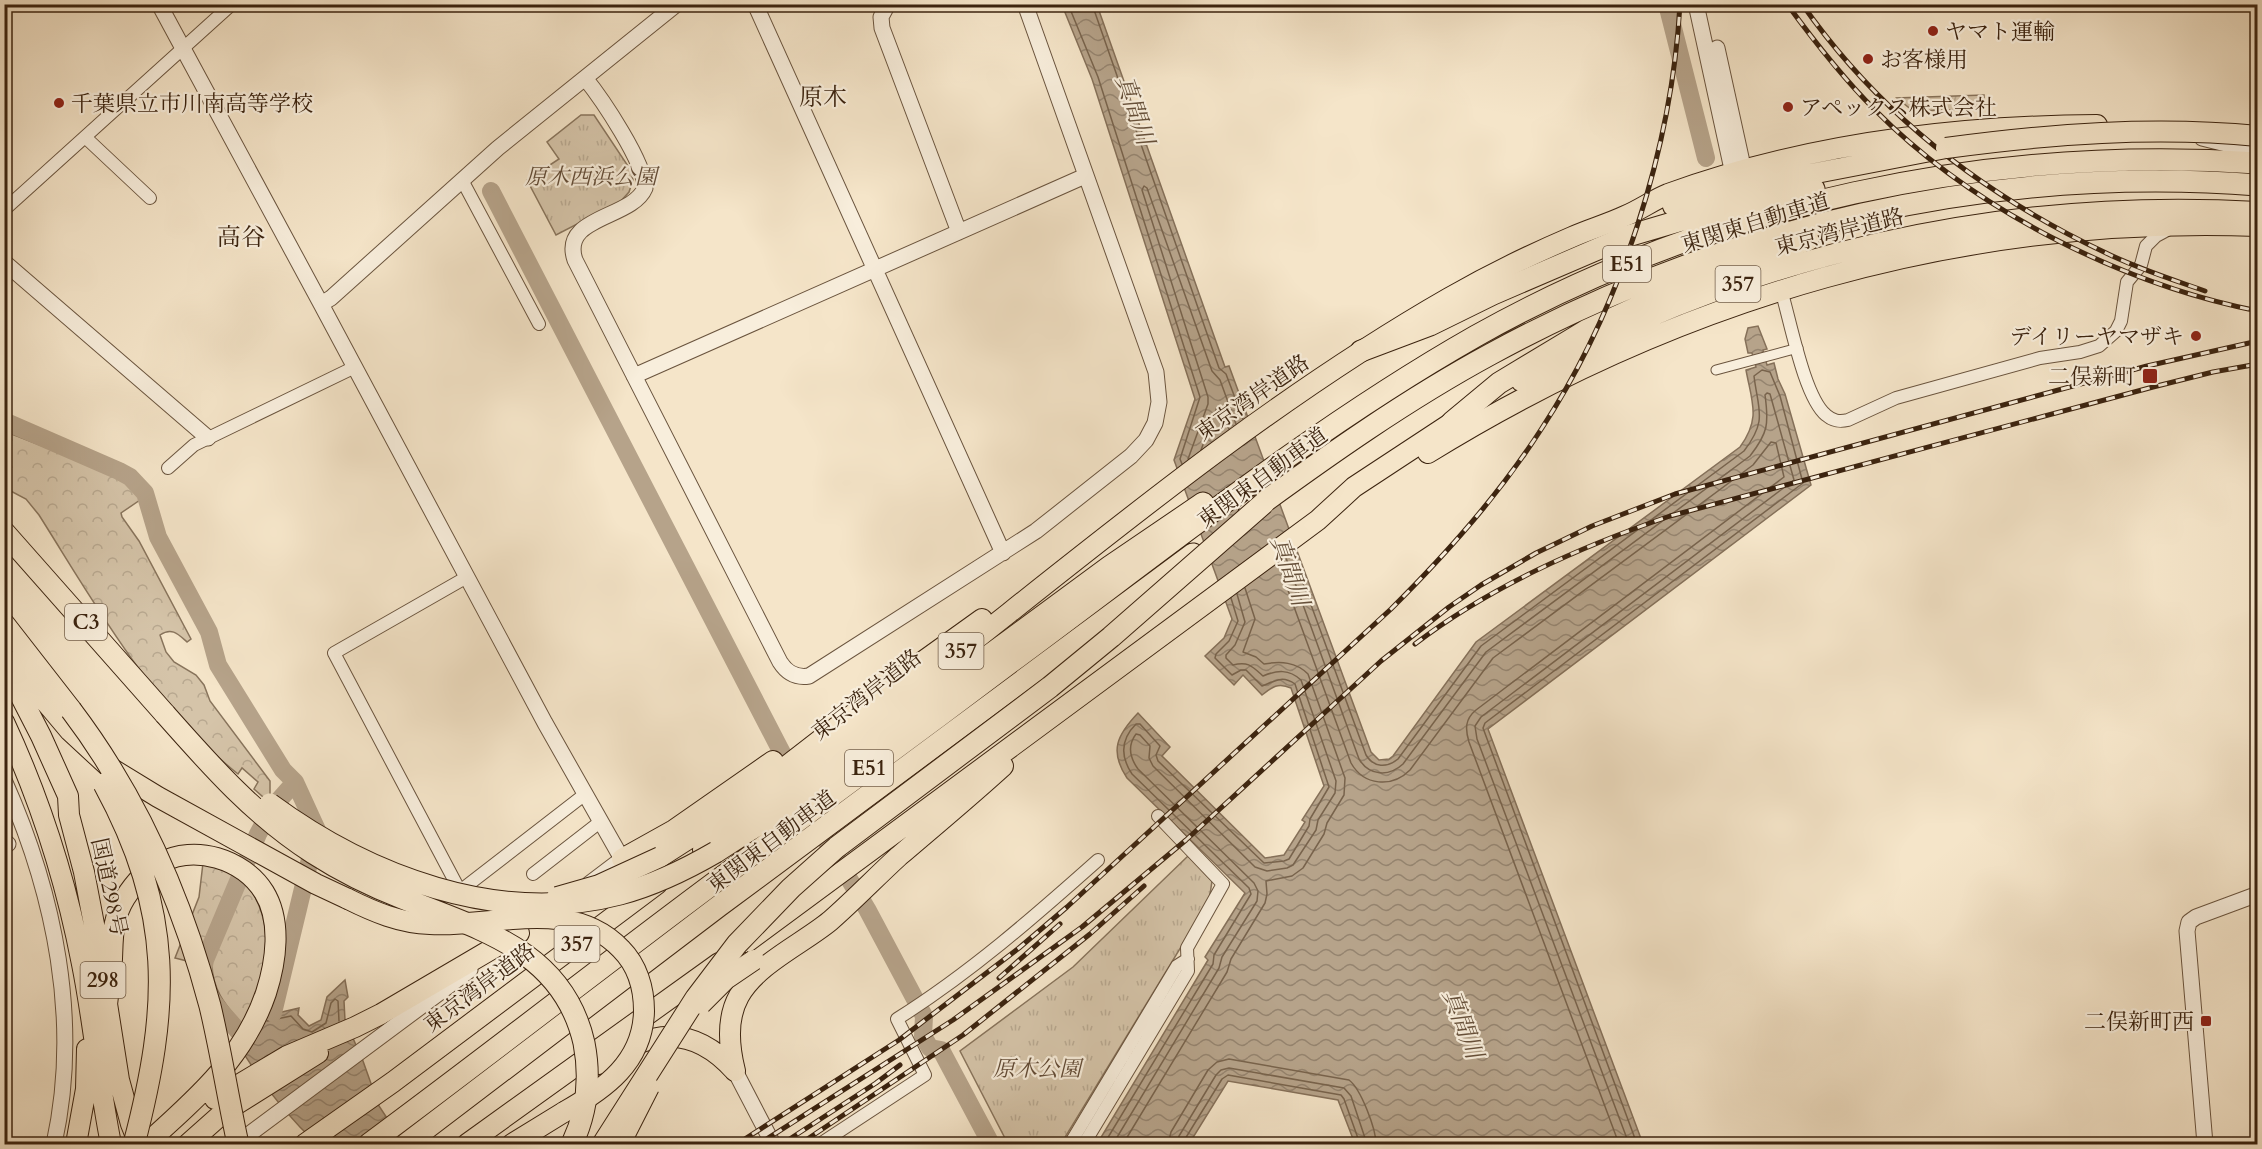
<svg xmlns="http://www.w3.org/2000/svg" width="2262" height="1149" font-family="Cardo,'Noto Serif JP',serif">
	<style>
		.forest { fill: url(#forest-crowns); stroke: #88745c; stroke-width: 1.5 }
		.park { fill: url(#park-tufts); stroke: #88745c; stroke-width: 1.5 }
		.water { fill: url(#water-waves); stroke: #857059; stroke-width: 1.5 }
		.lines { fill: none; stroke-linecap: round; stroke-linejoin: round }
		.shore { stroke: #78634c; stroke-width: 1.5 }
		.river { stroke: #b6a38a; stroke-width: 18 }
		.pedestrian-casing { stroke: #6a543e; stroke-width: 11 }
		.minor-casing { stroke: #6a543e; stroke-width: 14 }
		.tertiary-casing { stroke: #6a543e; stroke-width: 17 }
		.trunk-casing { stroke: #3b230f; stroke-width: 22 }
		.motorway-casing { stroke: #3b230f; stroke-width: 23 }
		.pedestrian { stroke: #f8eedc; stroke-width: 9 }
		.minor { stroke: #f8eedc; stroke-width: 12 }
		.tertiary { stroke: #f8eedc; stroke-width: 15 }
		.trunk { stroke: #f5e5c9; stroke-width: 20 }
		.motorway { stroke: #f5e5c9; stroke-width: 21 }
		.rail-casing { stroke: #3b230f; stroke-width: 5 }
		.rail { stroke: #f8eedc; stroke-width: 3; stroke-dasharray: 9; stroke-linecap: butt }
		.trunk-bridge-casing { stroke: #3b230f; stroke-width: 22; stroke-linecap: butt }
		.motorway-bridge-casing { stroke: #3b230f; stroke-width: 23; stroke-linecap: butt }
		.trunk-bridge { stroke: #f5e5c9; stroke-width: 20 }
		.motorway-bridge { stroke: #f5e5c9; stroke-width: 21 }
		.poi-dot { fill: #8f2418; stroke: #f8eedc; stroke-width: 2 }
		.labels { text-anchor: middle; stroke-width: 4.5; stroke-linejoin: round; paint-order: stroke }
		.shield { fill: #f8eedc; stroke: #74604c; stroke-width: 1.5 }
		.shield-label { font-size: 21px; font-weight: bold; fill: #3b230f }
		.poi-label { font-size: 22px; fill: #3b230f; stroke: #f8eedc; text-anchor: start }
		.park-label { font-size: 22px; font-style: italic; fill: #624b36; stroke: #f8eedc }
		.street-label { font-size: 22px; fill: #3b230f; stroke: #f8eedc }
		.neighbourhood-label { font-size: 24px; fill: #3b230f; stroke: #f8eedc }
		.water-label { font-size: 24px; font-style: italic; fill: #66503a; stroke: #f8eedc }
	</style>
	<defs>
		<pattern id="forest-crowns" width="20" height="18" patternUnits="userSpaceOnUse" patternTransform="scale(1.5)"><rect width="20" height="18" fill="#d5c4a9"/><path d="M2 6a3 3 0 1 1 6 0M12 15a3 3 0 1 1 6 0" fill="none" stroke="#b8a890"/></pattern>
		<pattern id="park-tufts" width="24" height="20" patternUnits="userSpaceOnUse" patternTransform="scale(1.5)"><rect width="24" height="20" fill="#d5c4a9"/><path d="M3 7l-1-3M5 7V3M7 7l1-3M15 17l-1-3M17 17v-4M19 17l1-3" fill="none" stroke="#b8a890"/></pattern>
		<pattern id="water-waves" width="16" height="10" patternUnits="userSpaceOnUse" patternTransform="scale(1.5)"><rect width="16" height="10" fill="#b6a38a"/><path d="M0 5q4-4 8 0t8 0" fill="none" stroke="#95846f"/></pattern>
	</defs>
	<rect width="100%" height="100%" fill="#f5e5c9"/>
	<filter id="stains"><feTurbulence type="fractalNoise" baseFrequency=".00333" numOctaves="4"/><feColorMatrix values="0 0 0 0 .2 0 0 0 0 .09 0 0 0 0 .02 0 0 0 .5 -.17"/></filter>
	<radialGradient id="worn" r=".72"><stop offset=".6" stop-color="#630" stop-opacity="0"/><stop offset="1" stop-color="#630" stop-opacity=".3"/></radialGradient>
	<path class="forest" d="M4 431 109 472 137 491 140 500 121 513 122 517 139 541 191 639 187 642C178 634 172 627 160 635L166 652 174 662 196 675 204 685 210 701 270 781V803L254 789 258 782 242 768 238 774C151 705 97 607 39 515L26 499 5 488Z
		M203 863 235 873 195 963 175 958 199 897Z
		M243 880C270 910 271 952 259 990 255 1001 248 1013 242 1024 225 1005 211 988 212 961Z"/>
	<path class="park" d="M1984 95V109L1913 111 1897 98Z
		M581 115H594L630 169 633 180 629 192 620 202 556 235 527 180 559 159 547 142Z
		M1188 856 1212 881 1209 901 1061 1144H1008L960 1051 1073 967Z"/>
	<path class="water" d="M1062 5H1097L1225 367 1229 366 1371 752 1379 760 1389 759 1393 756 1476 642 1740 447C1761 418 1752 403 1746 370L1756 367 1752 353H1748L1745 339 1748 328 1758 326 1767 349 1763 350 1767 365 1774 363 1778 379 1785 394 1811 485 1488 729 1643 1144H1355L1338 1100 1228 1081 1189 1144H1097L1208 960 1205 957 1245 893 1127 778C1109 751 1117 735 1138 713L1170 747 1162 756 1265 858 1284 855 1305 822 1302 820 1324 786 1291 688C1278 682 1272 687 1262 695L1243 675 1234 685 1205 656 1224 638 1232 619 1174 460 1195 399 1092 79Z
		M345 980 348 997 344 1001 345 1020 363 1061 379 1106 404 1144H317C285 1114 256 1076 234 1037L243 1021 299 1008 298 1015 309 1026 321 1020 327 997Z"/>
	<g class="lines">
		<path class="shore" d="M1068 4 1098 77 1200 397 1180 459 1182 464
			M1092 4 1219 368 1226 374 1243 419
			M1201 450 1217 407 1221 408 1229 429
			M1188 459 1208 404V397L1142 190 1144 186 1147 188 1212 371 1220 380 1236 424
			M1292 553 1366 755C1374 768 1387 768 1398 759L1481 646 1744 451C1768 420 1758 410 1754 376L1762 370 1770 372 1780 396 1803 483 1485 723 1483 728 1637 1144
			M1286 558 1359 759C1369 776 1389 777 1403 764L1486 652 1750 456C1768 433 1769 424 1765 395L1767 393 1770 394 1794 480 1481 717 1475 726 1477 739 1629 1144
			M1278 563 1351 763C1364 786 1392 788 1410 770L1493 658 1753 465 1771 442 1776 443 1784 477 1476 710C1465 719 1465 729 1469 742L1619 1144
			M267 1021 291 1016 303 1029 312 1032 326 1023 331 1003 335 999 338 1001 339 1021
			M1104 1144 1213 964 1214 955 1251 894 1249 888 1132 774C1120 756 1121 739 1136 724H1140L1160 746 1156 755 1158 761 1264 863 1284 861 1289 859 1309 826 1310 819 1329 787 1295 684C1282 675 1275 681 1262 686L1246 670H1241L1232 675 1215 658 1216 654 1229 641 1238 621 1231 598
			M1113 1144 1219 968 1222 957 1257 901 1258 891 1254 883 1138 769C1130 758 1127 746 1136 734L1140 735 1150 746 1149 758 1153 766 1255 867 1267 871 1287 868 1293 865 1316 830 1318 820 1335 793 1336 781 1301 680C1289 669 1277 670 1263 676 1252 666 1248 661 1233 665L1226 658V655L1235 645 1245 622 1237 594
			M1123 1144 1227 972 1231 959 1265 903 1267 894 1266 881 1292 876 1303 868 1324 834 1327 823 1344 795 1345 778 1308 674C1296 662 1281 661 1264 664L1256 657 1243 652 1255 619 1245 588
			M1168 1144 1171 1132 1208 1070 1217 1062 1229 1059 1349 1080C1361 1089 1376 1129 1376 1144
			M1177 1144 1179 1136 1216 1075 1221 1070 1229 1068 1344 1088 1351 1096 1367 1144
			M1184 1144 1185 1139 1222 1079 1228 1075 1341 1095 1344 1099 1360 1144"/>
		<path class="river" d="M1667 4 1706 158
			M491 191 795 778
			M4 421 119 471 130 477 145 493 158 537 209 632 218 665 283 770 295 782 317 830 273 1013
			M815 819 827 842 867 909 924 1016 923 1036 930 1048 941 1050 991 1144
			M238 1031C219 1008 197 992 205 960L258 834 272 808 295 782"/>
		<defs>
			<path id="pedestrian" d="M1716 370 1798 348"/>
			<path id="minor" d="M85 137 150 198
				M462 180 539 324
				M4 210 232 4
				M1781 290C1790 319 1804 397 1826 415 1833 421 1839 422 1848 420L1896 398 2040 358 2080 352 2099 346 2116 331 2121 321 2127 282 2141 265 2146 246 2156 236 2169 229
				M168 468 194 445 355 367
				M467 577 334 653 460 891 584 795
				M533 874 600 822
				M820 1144 925 1075 897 1019C970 973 1034 917 1098 860
				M1070 1144 1177 966 1188 959
				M1084 1144 1188 971 1187 948 1223 884 1158 816"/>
			<path id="tertiary" d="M159 4 321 304 545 723 622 859 589 884
				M755 4 1003 553
				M888 4 881 17 882 28 959 232
				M1696 4 1733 174
				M1717 48 1744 171
				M585 78C602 99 645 163 645 188 632 219 560 216 575 260L780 662C787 673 796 678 809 676L1036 531 1131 456 1146 440 1155 423 1159 402 1156 372 1025 4
				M2202 138 2258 152
				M4 262 208 438
				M321 304 331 298 498 148 677 4
				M634 376 1085 176
				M4 780C55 894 81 1022 54 1144
				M4 841 8 844
				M735 1071 773 1144
				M236 1144 470 970
				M2205 1144 2187 931 2189 922 2196 917 2258 894"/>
			<path id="trunk" d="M1673 206 1759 184 1946 148
				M1521 381C1741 255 2005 197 2258 212
				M1428 453C1679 298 1961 215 2258 226
				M12 662 70 731 109 767 158 797 316 884 348 899
				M4 664 41 736 68 796 69 815 84 872 97 940 119 1080 131 1124 139 1144
				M4 722C40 799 66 881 82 964 94 1024 99 1085 111 1144
				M703 850C806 773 908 693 1009 613 1151 500 1292 388 1449 298 1489 275 1530 255 1572 237 1590 229 1608 224 1625 216 1640 210 1653 200 1668 194 1806 144 1951 126 2097 125
				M660 857 713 823 904 675 982 619
				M622 859 674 830 773 761
				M747 942 1318 520 1354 487 1465 414
				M107 1005C108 994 110 984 111 973 114 946 109 924 125 898 133 885 145 871 160 863 195 844 243 859 264 892 282 921 276 962 266 993 244 1058 195 1100 146 1144
				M599 1064C649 1031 691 1022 735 1071
				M735 1071C729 1047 726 1019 739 996 757 964 802 944 830 921 854 900 876 877 899 856 934 826 969 797 1003 766
				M215 1099 287 1056 355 1027 381 1014 519 933
				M76 1144 86 1089 87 1049
				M188 1144 224 1112 318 1053
				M305 1144 393 1082 657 884
				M467 1144 719 963
				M512 1144 564 1112"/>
			<path id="motorway" d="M1361 351 1430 325 1493 294 1628 236 1716 210 1814 189
				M1452 422 1499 383 1587 330 1675 290 1808 240
				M1249 513C1327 456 1406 400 1491 354 1724 227 1992 164 2258 185
				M4 532 165 714
				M4 624 71 710
				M716 852 771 816 1109 567 1203 503
				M369 1144C484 1059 596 971 710 886 813 809 916 734 1018 657 1168 546 1314 428 1476 336 1713 203 1987 145 2258 163
				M406 1144 719 906 1193 554"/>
		</defs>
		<use href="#pedestrian" class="pedestrian-casing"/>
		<use href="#minor" class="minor-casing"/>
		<use href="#tertiary" class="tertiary-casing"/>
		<use href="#trunk" class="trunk-casing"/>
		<use href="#motorway" class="motorway-casing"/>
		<use href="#pedestrian" class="pedestrian"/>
		<use href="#minor" class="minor"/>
		<use href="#tertiary" class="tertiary"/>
		<use href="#trunk" class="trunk"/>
		<use href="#motorway" class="motorway"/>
		<defs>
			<path id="rail" d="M1787 4C1814 41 1842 77 1875 110 1973 209 2121 284 2258 311
				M1802 4C1879 114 1984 195 2104 252 2136 268 2171 279 2205 291
				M1415 644C1491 586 1580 547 1670 516L2153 387 2213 372 2258 364
				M999 978 1060 924
				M737 1144 899 1040 1019 948 1067 907 1391 609C1447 553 1499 495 1542 428 1621 307 1672 148 1680 4
				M759 1144 953 1020 1082 927 1186 840 1381 661 1449 607 1481 585 1536 553 1592 526 1675 494 2147 366 2258 341
				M782 1144 876 1083 900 1065
				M800 1144 963 1035 1090 934 1144 886"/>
		</defs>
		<use href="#rail" class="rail-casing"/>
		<use href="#rail" class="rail"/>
		<defs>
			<path id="trunk-bridge" d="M1946 148C2049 134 2154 126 2258 136
				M557 897 599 885 660 857
				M348 899C374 912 400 923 430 924 493 928 571 896 621 949 637 965 644 988 644 1011 643 1062 605 1089 564 1112
				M701 1004 726 979 754 960
				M620 1144 649 1087"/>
			<path id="motorway-bridge" d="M71 710C137 797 182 900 210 1006 221 1052 228 1098 238 1144
				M165 714C211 766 255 816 313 853 341 871 371 886 402 898 479 929 563 950 584 1043 591 1079 587 1112 572 1144
				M104 784C174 913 170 1006 134 1144
				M270 804C368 876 498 926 620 894 654 885 685 870 716 852
				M603 1144 696 998 737 944 791 888 837 847 1050 687 1111 637 1264 503"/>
		</defs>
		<use href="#trunk-bridge" class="trunk-bridge-casing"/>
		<use href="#motorway-bridge" class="motorway-bridge-casing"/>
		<use href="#trunk-bridge" class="trunk-bridge"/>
		<use href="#motorway-bridge" class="motorway-bridge"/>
	</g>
	<g class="poi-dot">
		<circle cx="1933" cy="31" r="6"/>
		<circle cx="1868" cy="59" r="6"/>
		<circle cx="59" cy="103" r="6"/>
		<circle cx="1788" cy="107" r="6"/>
		<circle cx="2196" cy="336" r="6"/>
		<rect x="2142" y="368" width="16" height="16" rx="3"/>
		<rect x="2200" y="1015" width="12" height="12" rx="3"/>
	</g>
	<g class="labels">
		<g class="shield">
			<rect x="1603" y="246" width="48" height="36" rx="4.5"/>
			<rect x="1715.5" y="266" width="45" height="36" rx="4.5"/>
			<rect x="65" y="604" width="42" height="36" rx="4.5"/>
			<rect x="938.5" y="633" width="45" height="36" rx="4.5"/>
			<rect x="845" y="750" width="48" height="36" rx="4.5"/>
			<rect x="554.5" y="926" width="45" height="36" rx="4.5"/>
			<rect x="80.5" y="962" width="45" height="36" rx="4.5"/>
		</g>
		<g class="shield-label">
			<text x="1627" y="271">E51</text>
			<text x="1738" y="291">357</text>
			<text x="86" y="629">C3</text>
			<text x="961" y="658">357</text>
			<text x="869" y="775">E51</text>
			<text x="577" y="951">357</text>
			<text x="103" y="987">298</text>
		</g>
		<g class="poi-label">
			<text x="1945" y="39">ヤマト運輸</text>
			<text x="1880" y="67">お客様用</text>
			<text x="71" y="111">千葉県立市川南高等学校</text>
			<text x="1800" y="115">アペックス株式会社</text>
			<text x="2184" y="344" text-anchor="end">デイリーヤマザキ</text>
			<text x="2136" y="384" text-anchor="end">二俣新町</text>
			<text x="2194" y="1029" text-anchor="end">二俣新町西</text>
		</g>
		<g class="park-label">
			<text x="591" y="184">原木西浜公園</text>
			<text x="1037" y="1076">原木公園</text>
		</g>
		<g class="street-label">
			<text transform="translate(1755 222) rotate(-17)" y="8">東関東自動車道</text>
			<text transform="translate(1839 231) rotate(-14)" y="8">東京湾岸道路</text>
			<text transform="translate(1252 397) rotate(-35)" y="8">東京湾岸道路</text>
			<text transform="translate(1262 477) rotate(-36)" y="8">東関東自動車道</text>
			<text transform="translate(866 694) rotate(-38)" y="8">東京湾岸道路</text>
			<text transform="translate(771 841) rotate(-37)" y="8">東関東自動車道</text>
			<text transform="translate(110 887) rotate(78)" y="8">国道298号</text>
			<text transform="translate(479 987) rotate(-37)" y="8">東京湾岸道路</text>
		</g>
		<g class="neighbourhood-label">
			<text x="823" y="105">原木</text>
			<text x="241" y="245">高谷</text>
		</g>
		<g class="water-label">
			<text transform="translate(1135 110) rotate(71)" y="8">真間川</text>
			<text transform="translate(1290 571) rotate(71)" y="8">真間川</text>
			<text transform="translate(1463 1024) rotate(69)" y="8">真間川</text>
		</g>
	</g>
	<rect width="2262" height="1149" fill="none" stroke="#f5e5c9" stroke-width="24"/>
	<rect x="6" y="6" width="2250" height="1137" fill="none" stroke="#3b230f" stroke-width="3"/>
	<rect x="12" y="12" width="2238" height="1125" fill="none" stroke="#3b230f" stroke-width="1.5"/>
	<rect width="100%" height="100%" filter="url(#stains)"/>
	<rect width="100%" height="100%" fill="url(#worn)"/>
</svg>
